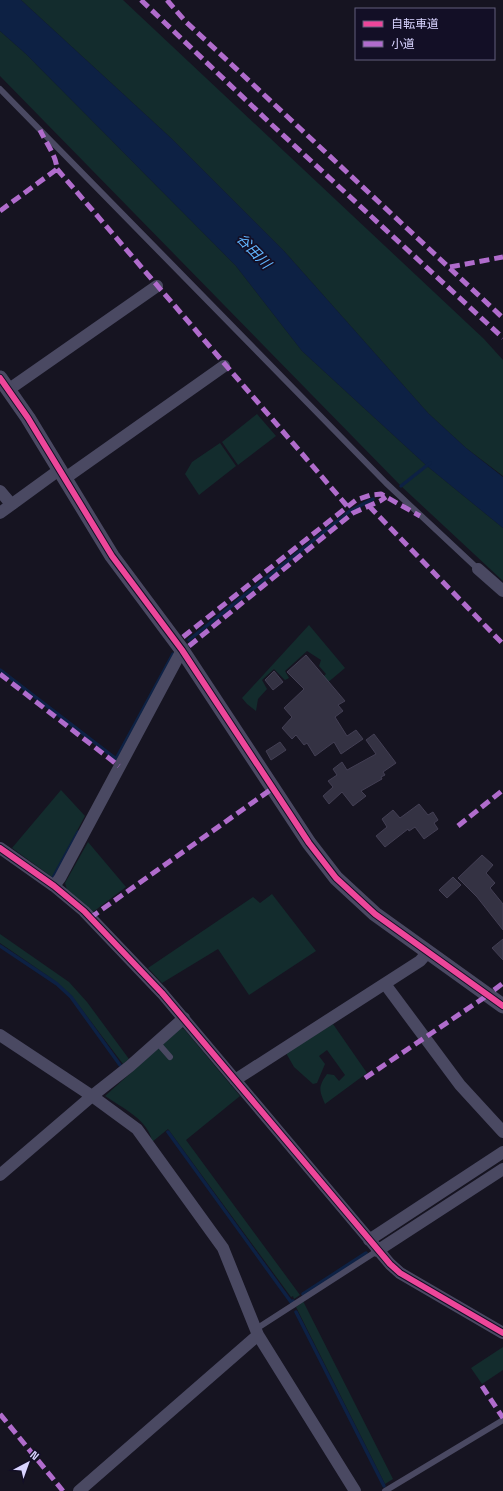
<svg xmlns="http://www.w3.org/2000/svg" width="503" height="1491" font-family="'Space Grotesk','Noto Sans JP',sans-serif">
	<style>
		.green { fill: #132c2d }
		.water { fill: #0d2144 }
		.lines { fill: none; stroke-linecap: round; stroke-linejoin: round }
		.stream { stroke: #0d2144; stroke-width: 3.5 }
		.building { fill: #343243; stroke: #433f54 }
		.service { stroke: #4a4962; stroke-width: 6 }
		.minor { stroke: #4a4962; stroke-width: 12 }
		.tertiary { stroke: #4a4962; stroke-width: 15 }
		.quiet { stroke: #b06ccc; stroke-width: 5; stroke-dasharray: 10 5; stroke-linecap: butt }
		.cycleway-casing { stroke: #130f26; stroke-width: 8 }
		.cycleway { stroke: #ed469a; stroke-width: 6 }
		.labels { text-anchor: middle; stroke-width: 3.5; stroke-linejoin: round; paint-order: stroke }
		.water-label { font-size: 14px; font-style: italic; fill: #62b6ff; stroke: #130f26 }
	</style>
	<rect width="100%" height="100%" fill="#161421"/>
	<path class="green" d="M21 0H123L484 339 503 360V476L466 448 428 413 284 251 172 139Z
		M0 31 26 54 236 266 302 351 427 466 503 528V581L401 486 0 76Z
		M257 414 276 436 238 465 222 442Z
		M220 443 236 466 199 495 185 474 192 462Z
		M309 625 345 668 314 694 310 690 326 674 319 666 321 660 307 651 285 671 289 678 285 680 274 669 262 680 267 689 258 699 256 711 247 704 242 698Z
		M61 790 85 816 52 877 12 848Z
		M88 842 126 887 93 912 67 890 65 883Z
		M272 894 316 951 249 995 218 949 162 983 148 968 253 897 260 903Z
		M0 934 69 982 87 1002 129 1059 123 1064 71 995 51 978 0 943Z
		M333 1024 367 1073 325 1104C319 1090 318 1087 327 1074L334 1075 339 1081 345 1075 327 1050 319 1056 325 1064 317 1083 313 1084 294 1067 286 1053Z
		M181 1028 184 1029 240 1096 186 1140 300 1295 294 1299 293 1296 291 1297 168 1129 152 1142C150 1121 121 1107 105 1096Z
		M303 1301 393 1479 385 1484 296 1307Z
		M503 1347V1370L482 1384 471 1368Z"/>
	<path class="water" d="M0 0H21L172 139 284 251 428 413 466 448 503 477V528L427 466 302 351 236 266 26 54 0 31Z"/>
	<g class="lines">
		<path class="stream" d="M401 486 430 463
			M189 640 350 511 373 499
			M0 670 116 759 173 654
			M53 878 78 832
			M0 946 57 984 71 997 120 1065
			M168 1132 291 1302 293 1301
			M303 1294 366 1253
			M296 1312 384 1486"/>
	</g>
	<path class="building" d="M306 655 345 701 338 705 343 711 335 717 347 736 356 730 363 739 341 754 334 742 315 756 307 743 304 745 296 735 292 739 282 728 292 717 284 708 304 689 287 672Z
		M274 671 283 682 273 690 265 680Z
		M374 734 396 763 383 772 385 775 381 777 382 779 361 791 366 796 353 806 342 792 329 804 323 796 333 787 328 781 337 775 333 769 342 762 347 770 376 754 366 740Z
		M280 742 286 750 271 760 266 751Z
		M419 804 428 815 433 812 438 820 434 823 438 829 424 839 415 827 409 831 408 829 385 847 376 836 387 827 382 819 393 810 400 818Z
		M482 855 493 865 486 873 495 883 490 888 503 904V930L477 897 458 878Z
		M453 877 461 885 447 898 439 890Z
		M503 939V960L492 948Z"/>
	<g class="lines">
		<path class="service" d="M0 89 386 483 478 569
			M156 1041 170 1057
			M256 1329 377 1251
			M385 1491 503 1420"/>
		<path class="minor" d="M8 390 157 286
			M64 479 224 366
			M0 491 11 504
			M0 513 59 470
			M478 569 503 591
			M0 848 54 886 84 911 162 993 390 1264 400 1273 503 1333
			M54 886 60 878 182 650
			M385 984 460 1085 503 1132
			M0 1035 92 1096 137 1129 223 1248 258 1335 355 1491
			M235 1080 420 961 428 952
			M0 1175 92 1096 130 1066 184 1018
			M369 1240 503 1152
			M377 1251 503 1169
			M79 1491 258 1335"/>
		<path class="tertiary" d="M0 378 28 418 112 556 182 650 309 843 336 878 375 914 503 1006"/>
		<path class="quiet" d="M141 0 271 124 503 338
			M167 0 185 21 503 318
			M57 169 347 506
			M0 211 57 169C56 155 46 143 40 130
			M450 267 503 257
			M369 506 503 644
			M183 637 356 500 371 495 381 494 420 516
			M189 646 353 513 380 501 386 497
			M0 674 119 766
			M458 826 503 790
			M90 918 273 788
			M494 990 503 983
			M365 1078 488 995
			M482 1386 503 1418
			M0 1414 63 1491"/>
		<defs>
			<path id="cycleway" d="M0 378 28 418 112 556 182 650 309 843 336 878 375 914 503 1006
				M0 848 54 886 84 911 162 993 390 1264 400 1273 503 1333"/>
		</defs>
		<use href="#cycleway" class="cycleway-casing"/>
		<use href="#cycleway" class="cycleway"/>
	</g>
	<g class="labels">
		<g class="water-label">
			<text transform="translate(254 251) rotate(46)" y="5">谷田川</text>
		</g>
	</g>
	<rect x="355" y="8" width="140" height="52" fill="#130f26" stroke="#625e7d"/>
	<rect x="363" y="21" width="20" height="6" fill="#ed469a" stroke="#625e7d"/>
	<text x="391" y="28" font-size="12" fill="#d9d4ff">自転車道</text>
	<rect x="363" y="41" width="20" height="6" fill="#b06ccc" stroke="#625e7d"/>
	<text x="391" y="48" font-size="12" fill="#d9d4ff">小道</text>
	<g transform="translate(28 1463) rotate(41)" stroke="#130f26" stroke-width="3" paint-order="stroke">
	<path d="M0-3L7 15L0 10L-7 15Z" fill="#d9d4ff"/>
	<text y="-6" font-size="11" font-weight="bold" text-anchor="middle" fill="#d9d4ff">N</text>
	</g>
</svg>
